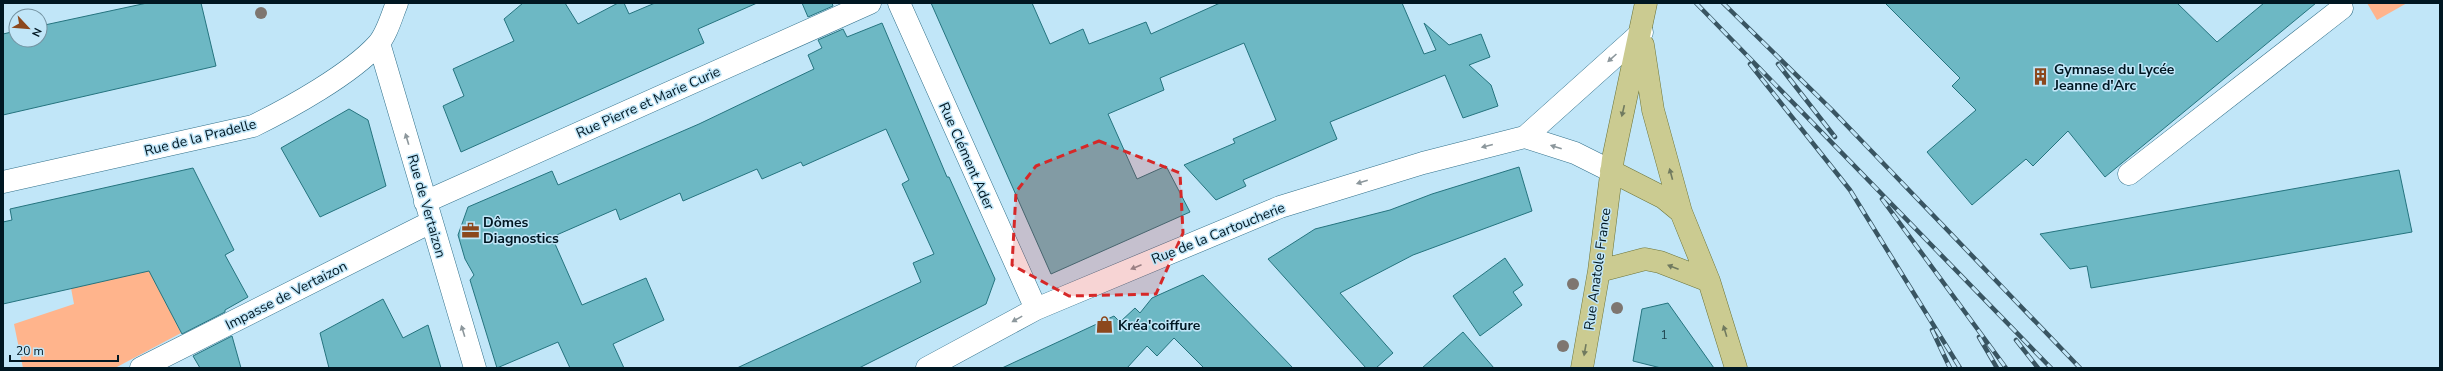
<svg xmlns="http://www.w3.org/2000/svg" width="2443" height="371" font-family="'Nunito Sans',sans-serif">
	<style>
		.green { fill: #ffb48c }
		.building { fill: #6db8c4; stroke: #25747f }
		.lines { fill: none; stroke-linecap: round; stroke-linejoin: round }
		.minor-casing { stroke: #32718b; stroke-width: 23 }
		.major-casing { stroke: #6d753a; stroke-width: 23 }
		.minor { stroke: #fff; stroke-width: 22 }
		.major { stroke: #cbcb91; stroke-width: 22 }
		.rail-casing { stroke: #395562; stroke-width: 4.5 }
		.rail { stroke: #c1e6f8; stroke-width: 3; stroke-dasharray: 9; stroke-linecap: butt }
		.tree { fill: #7e7670 }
		.oneway { fill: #8c979c }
		.oneway2 { fill: #707a5f }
		.marked { fill: #d62828; fill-opacity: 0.2; stroke: #d62828; stroke-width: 3; stroke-dasharray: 8 5; stroke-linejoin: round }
		.labels { text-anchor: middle; stroke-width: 3; stroke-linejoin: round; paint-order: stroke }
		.number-label { font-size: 12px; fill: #1b3f4a }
		.poi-label { font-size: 14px; font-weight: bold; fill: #001722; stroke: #c1e6f8; text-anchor: start }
		.street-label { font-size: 14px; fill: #001722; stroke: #c1e6f8 }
	</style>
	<rect width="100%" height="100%" fill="#c1e6f8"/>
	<path class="green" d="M2367 3H2407L2377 20Z
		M140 246 181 333 115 368H23L14 324 74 304 71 288Z"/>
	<path class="building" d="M147 3H201L216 66 3 115V34L16 31V40H40V26Z
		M523 3H565L578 24 618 3H624L629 14 655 3H757L698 29 704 43 461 152 443 106 464 96 453 69 514 41 504 19Z
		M802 3H832L833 6 808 17Z
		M931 3H1032L1050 44 1083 29 1089 44 1146 22 1151 34 1220 3H1402L1424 54 1436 50 1424 23 1449 45 1481 34 1490 57 1469 65 1491 85 1498 106 1463 118 1445 75 1330 122 1337 139 1243 180 1246 186 1216 200 1184 165 1235 143 1233 139 1276 120 1244 43 1160 78 1164 90 1108 114 1137 179 1166 166 1190 212 1051 274Z
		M1885 3H2177L2217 42 2264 3H2316L2105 177 2068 131 2033 166 2026 159 1972 205 1927 152 1976 110 1952 86 1960 78Z
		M882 23 947 177H949L995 279 986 304 859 368H737L921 282 913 263 934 254 902 184 909 180 886 129 803 166 801 162 762 179 757 169 683 201 680 193 620 220 616 209 552 237 582 305 646 278 664 320 613 344 624 368H570L558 342 497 368 470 280 474 275 465 259 458 235 468 207 552 171 558 185 699 124 814 69 808 55 822 48 818 40 843 29 847 37Z
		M349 109 368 120 386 186 320 217 281 148Z
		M1519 167 1532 211 1413 255 1340 293 1393 353 1376 368H1366L1268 259 1315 229 1390 210 1432 194Z
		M193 168 234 250 225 255 248 297 225 310V312L182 334 149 271 3 304V222L12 220 10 209Z
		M2399 170 2412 232 2091 288 2087 266 2070 269 2040 234Z
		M1505 258 1523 285 1513 292 1522 305 1480 336 1453 296Z
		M1203 275 1293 368H1204L1174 338 1157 356 1147 346 1127 368H1002L1114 316 1120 322 1135 308 1140 313 1152 298Z
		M383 299 403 338 428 325 441 368H329L320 333Z
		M1668 303 1714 368H1661L1633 361 1642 309Z
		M1463 332 1494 368H1422Z
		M232 336 241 368H200L193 356Z"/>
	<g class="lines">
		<defs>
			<path id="minor" d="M899 3 1036 309
				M379 43 475 368
				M1525 137 1575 153 1611 171
				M2129 174 2342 8
				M3 182 253 126C290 108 351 74 378 44 387 34 392 15 397 3
				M425 202 870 3
				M141 368 431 222
				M927 368 1036 309 1280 207 1423 163 1525 137 1642 32"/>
			<path id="major" d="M1643 45 1653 110 1681 212 1709 281 1736 368
				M1611 171 1664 198 1681 212
				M1599 271 1645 259 1660 262 1709 281
				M1582 368 1599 271 1613 159 1646 3"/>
		</defs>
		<use href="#minor" class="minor-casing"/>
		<use href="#major" class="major-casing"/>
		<use href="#minor" class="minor"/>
		<use href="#major" class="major"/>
		<defs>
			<path id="rail" d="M1696 3 2051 368
				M1723 3 1831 109 2080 368
				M1750 64 1850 190 1960 368
				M1778 64 1835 137
				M1882 199 2006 368
				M1932 330 1950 368
				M1979 337 1997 368
				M2016 340 2038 368"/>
		</defs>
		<use href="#rail" class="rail-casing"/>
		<use href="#rail" class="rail"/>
	</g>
	<g class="tree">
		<circle cx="261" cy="13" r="6"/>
		<circle cx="1573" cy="284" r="6"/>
		<circle cx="1617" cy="308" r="6"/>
		<circle cx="1563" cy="346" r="6"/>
	</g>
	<defs><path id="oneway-solid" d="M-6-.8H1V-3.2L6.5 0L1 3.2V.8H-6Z"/></defs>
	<g class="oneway">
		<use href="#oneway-solid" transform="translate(1612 58) rotate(138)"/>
		<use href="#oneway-solid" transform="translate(407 139) rotate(-107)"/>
		<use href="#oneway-solid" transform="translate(1487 146) rotate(166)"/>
		<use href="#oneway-solid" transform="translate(1556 147) rotate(-162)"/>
		<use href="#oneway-solid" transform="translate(1362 182) rotate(163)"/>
		<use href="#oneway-solid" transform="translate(1136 267) rotate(157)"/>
		<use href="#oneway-solid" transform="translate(1017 319) rotate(151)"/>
		<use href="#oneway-solid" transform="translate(463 331) rotate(-107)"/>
	</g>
	<g class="oneway2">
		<use href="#oneway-solid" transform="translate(1623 111) rotate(103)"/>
		<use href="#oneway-solid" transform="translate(1671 174) rotate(-105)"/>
		<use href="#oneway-solid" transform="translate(1673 267) rotate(-159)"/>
		<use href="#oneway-solid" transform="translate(1725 331) rotate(-107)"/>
		<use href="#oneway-solid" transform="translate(1585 350) rotate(100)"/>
	</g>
	<path class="marked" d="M1099 141 1180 173 1183 233 1156 294 1069 296 1012 265 1016 192 1036 166Z"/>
	<defs>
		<symbol id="building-bare" viewBox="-9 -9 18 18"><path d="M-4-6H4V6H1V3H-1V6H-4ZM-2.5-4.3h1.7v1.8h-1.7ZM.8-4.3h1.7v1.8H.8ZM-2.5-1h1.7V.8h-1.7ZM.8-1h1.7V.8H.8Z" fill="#8c481d" stroke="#c1e6f8" stroke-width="2.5" paint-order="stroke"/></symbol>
		<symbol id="office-bare" viewBox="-9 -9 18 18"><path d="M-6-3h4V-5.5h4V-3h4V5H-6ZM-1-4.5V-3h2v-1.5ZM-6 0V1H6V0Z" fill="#8c481d" stroke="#c1e6f8" stroke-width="2.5" paint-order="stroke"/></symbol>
		<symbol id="shop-bare" viewBox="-9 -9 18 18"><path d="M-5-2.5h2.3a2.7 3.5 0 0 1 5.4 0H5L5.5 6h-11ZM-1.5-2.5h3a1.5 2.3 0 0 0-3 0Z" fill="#8c481d" stroke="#c1e6f8" stroke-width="2.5" paint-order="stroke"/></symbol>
	</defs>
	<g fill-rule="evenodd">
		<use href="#building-bare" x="2028" y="64" width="25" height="25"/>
		<use href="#office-bare" x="458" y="218" width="25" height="25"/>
		<use href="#shop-bare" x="1092" y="312" width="25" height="25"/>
	</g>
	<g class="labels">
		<g class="number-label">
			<text x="1664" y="339">1</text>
		</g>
		<g class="poi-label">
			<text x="2054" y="74">Gymnase du Lycée<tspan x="2054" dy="16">Jeanne d'Arc</tspan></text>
			<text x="483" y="227">Dômes<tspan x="483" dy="16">Diagnostics</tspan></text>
			<text x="1118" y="330">Kréa'coiffure</text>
		</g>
		<g class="street-label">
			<text transform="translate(648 102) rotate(-24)" y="5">Rue Pierre et Marie Curie</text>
			<text transform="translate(200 137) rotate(-14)" y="5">Rue de la Pradelle</text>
			<text transform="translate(967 156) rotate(66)" y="5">Rue Clément Ader</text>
			<text transform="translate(427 206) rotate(74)" y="5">Rue de Vertaizon</text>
			<text transform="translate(1218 233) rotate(-22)" y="5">Rue de la Cartoucherie</text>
			<text transform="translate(1597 269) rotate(-82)" y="5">Rue Anatole France</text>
			<text transform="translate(286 295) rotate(-27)" y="5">Impasse de Vertaizon</text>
		</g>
	</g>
	<rect width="2443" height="371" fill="none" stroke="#001722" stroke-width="8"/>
	<g transform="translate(28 28) rotate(116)"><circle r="19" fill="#c1e6f8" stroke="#7493a2"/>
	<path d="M0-3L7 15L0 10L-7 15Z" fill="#8c481d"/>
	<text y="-6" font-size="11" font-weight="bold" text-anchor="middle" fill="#001722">N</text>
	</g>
	<path d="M10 355v6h108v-6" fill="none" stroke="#001722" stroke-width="2"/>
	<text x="16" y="355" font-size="12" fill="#001722" stroke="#c1e6f8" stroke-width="3" paint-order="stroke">20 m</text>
</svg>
